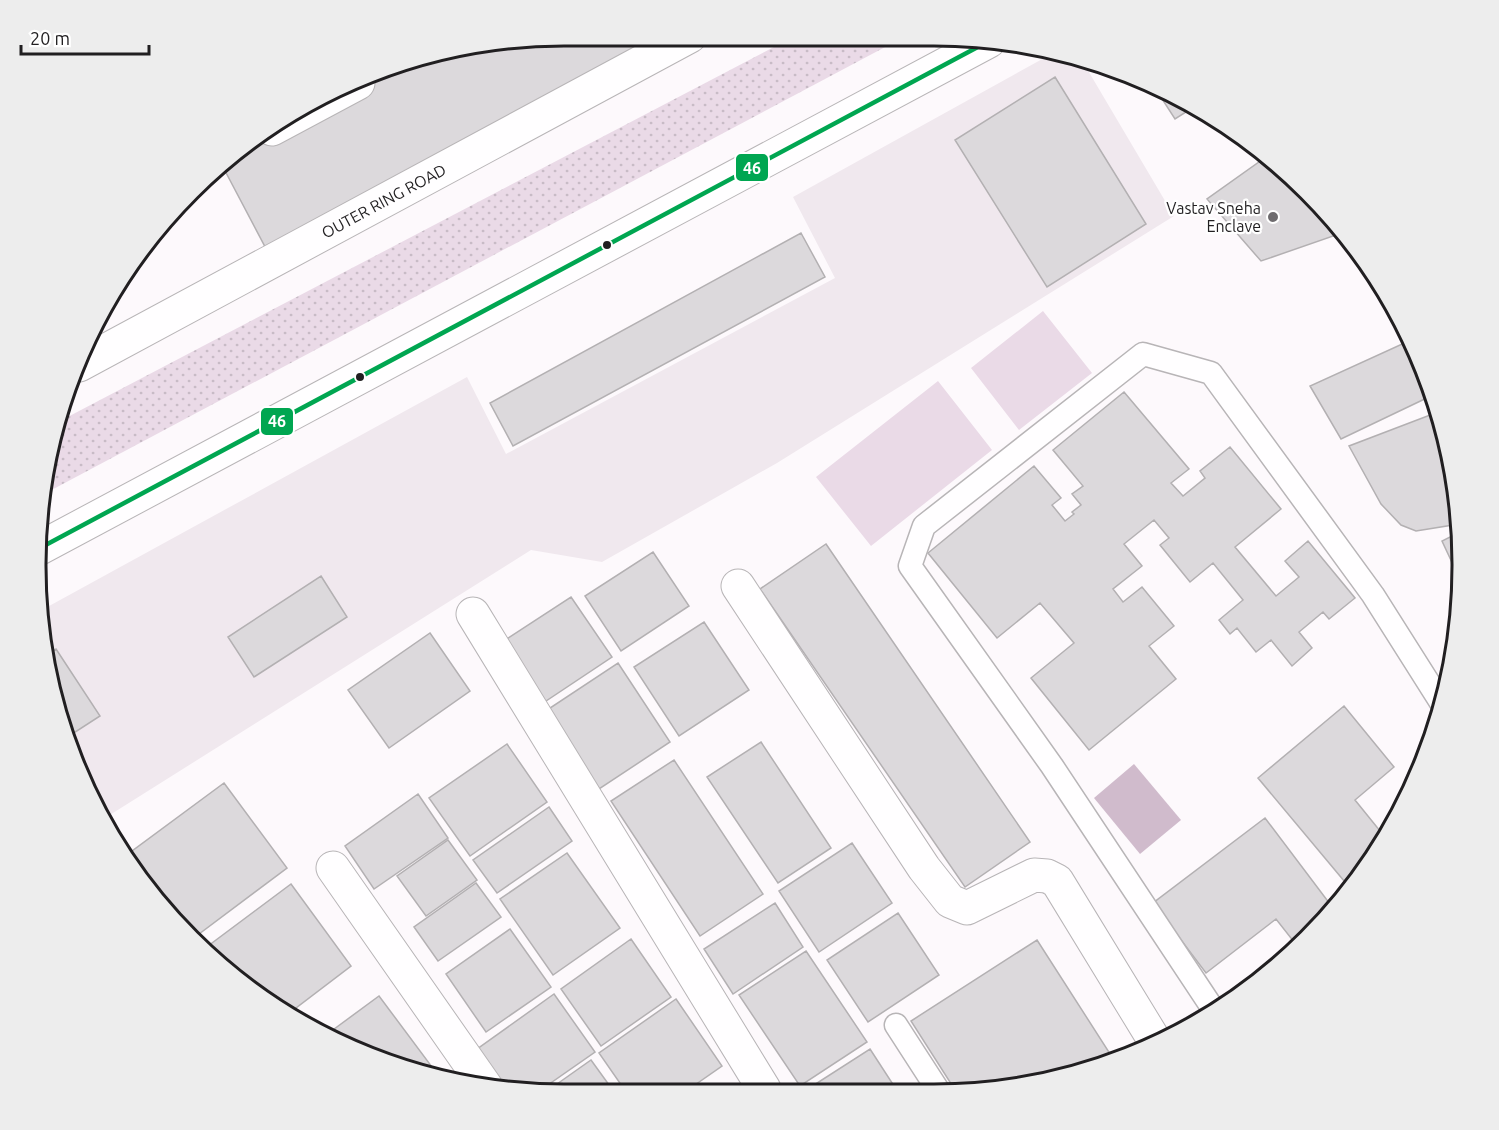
<svg xmlns="http://www.w3.org/2000/svg" width="1499" height="1130" font-family="Ubuntu,sans-serif">
	<style>
		.built { fill: #f0e8ee }
		.grass { fill: url(#grass-dots) }
		.garden { fill: #eadae7 }
		.water { fill: #d0bbcc }
		.building { fill: #dcd9dc; stroke: #b3b0b2; stroke-width: 1.5 }
		.lines { fill: none; stroke-linecap: round; stroke-linejoin: round }
		.lane-casing { stroke: #b8b5b7; stroke-width: 25 }
		.street-casing { stroke: #b8b5b7; stroke-width: 35 }
		.secondary-casing { stroke: #b8b5b7; stroke-width: 35 }
		.highway-casing { stroke: #b8b5b7; stroke-width: 35 }
		.lane { stroke: #fffeff; stroke-width: 22 }
		.street { stroke: #fffeff; stroke-width: 33 }
		.secondary { stroke: #fffeff; stroke-width: 33 }
		.highway { stroke: #fffeff; stroke-width: 33 }
		.bus-1-casing { stroke: #fff; stroke-width: 9 }
		.bus-1 { stroke: #00a651; stroke-width: 4.5 }
		.poi-dot { fill: #6e6b6e; stroke: #fff; stroke-width: 2 }
		.bus-dot { fill: #211f21; stroke: #fff; stroke-width: 2 }
		.labels { text-anchor: middle; stroke-width: 4.5; stroke-linejoin: round; paint-order: stroke }
		.street-label { font-size: 16px; fill: #211f21; stroke: #fff }
		.poi-label { font-size: 16px; fill: #211f21; stroke: #fff; text-anchor: end }
		.rim { fill: none; stroke: #211f21; stroke-width: 3 }
		.line-badge { stroke: #fff; stroke-width: 2 }
		.badge-label { font-size: 16px; text-anchor: middle; font-weight: bold; fill: #fff }
	</style>
	<defs>
		<pattern id="grass-dots" width="8" height="8" patternUnits="userSpaceOnUse" patternTransform="scale(1.5)"><rect width="8" height="8" fill="#eadae7"/><path d="M2 2h.1M6 6h.1" fill="none" stroke="#c8bbc6" stroke-width="1.8" stroke-linecap="round"/></pattern>
	</defs>
	<rect width="100%" height="100%" fill="#fdf9fc"/>
	<path class="built" d="M1055 52 1080 57 1174 216 777 463 602 562 531 550 105 818 64 735 40 611 467 377 506 454 835 278 793 197Z"/>
	<path class="grass" d="M793 37H904L44 494 46 461 60 421Z"/>
	<path class="garden" d="M1043 311 1092 373 1019 430 971 368Z
		M938 381 992 450 871 546 816 477Z"/>
	<path class="water" d="M1134 764 1181 820 1140 854 1094 798Z"/>
	<path class="building" d="M565 36H691L272 260 223 167 300 107 428 54Z
		M1055 77 1146 224 1047 287 955 140Z
		M1153 85 1168 90 1194 107 1175 119Z
		M1266 157 1339 234 1261 261 1207 199Z
		M801 233 825 277 513 446 490 403Z
		M1411 340 1423 362 1433 395 1341 439 1310 386Z
		M1124 392 1189 469 1171 483 1183 496 1205 478 1200 471 1230 447 1281 509 1235 547 1276 596 1299 577 1285 561 1308 541 1355 598 1329 619 1323 612 1299 632 1312 648 1292 666 1271 640 1256 652 1237 628 1230 634 1219 620 1243 600 1213 563 1190 582 1160 545 1169 538 1154 520 1124 544 1142 566 1113 589 1123 602 1142 587 1174 626 1149 646 1176 679 1089 750 1031 678 1074 643 1040 603 997 638 928 553 1034 466 1061 498 1052 505 1065 521 1074 514 1072 512 1081 505 1072 494 1083 486 1053 450Z
		M1438 412 1453 461 1459 524 1416 531 1401 525 1381 504 1349 446Z
		M1460 532 1463 567 1456 571 1442 541Z
		M826 544 1030 842 965 887 760 589Z
		M653 552 689 606 621 651 585 596Z
		M321 576 347 617 254 677 228 637Z
		M571 597 612 657 540 705 499 644Z
		M704 622 749 690 679 736 634 667Z
		M430 633 470 691 389 748 348 690Z
		M56 649 100 716 66 738 48 654Z
		M618 663 670 742 596 791 544 712Z
		M1344 706 1394 767 1355 800 1385 837 1374 859 1350 888 1258 778Z
		M761 742 831 848 778 883 707 777Z
		M507 744 547 802 470 856 429 798Z
		M674 760 763 894 700 936 611 801Z
		M224 783 287 868 191 940 124 857Z
		M418 794 448 838 374 889 345 846Z
		M549 807 572 841 497 893 473 860Z
		M1265 818 1333 908 1308 939 1298 947 1276 919 1206 973 1153 903Z
		M448 840 477 880 426 916 397 876Z
		M852 843 892 903 819 952 779 891Z
		M567 853 620 928 553 975 500 899Z
		M476 883 501 917 438 961 414 927Z
		M291 884 351 966 288 1014 204 949Z
		M775 903 803 947 733 994 704 949Z
		M898 913 939 975 868 1022 827 960Z
		M510 929 551 987 486 1032 446 974Z
		M631 939 671 997 601 1046 561 989Z
		M1037 940 1114 1060 1003 1090H955L911 1021Z
		M806 951 867 1042 800 1086 739 995Z
		M554 994 595 1052 542 1089H500L473 1052Z
		M379 996 435 1071 431 1074 395 1066 326 1035Z
		M676 999 722 1066 689 1089H624L599 1053Z
		M870 1049 896 1089H817L814 1085Z
		M591 1060 612 1089H550Z"/>
	<g class="lines">
		<defs>
			<path id="lane" d="M1215 1012 1052 766 910 566 924 526 1143 354 1211 373 1373 595 1442 704
				M896 1025 938 1090"/>
			<path id="street" d="M738 586 924 868 950 901 967 908 1034 875 1047 876 1057 881 1156 1043
				M473 614 764 1089
				M333 868 486 1087"/>
			<path id="secondary" d="M40 548 989 41"/>
			<g id="highway">
				<path d="M272 129 358 83"/>
				<path id="s1" d="M79 365 690 36"/>
			</g>
		</defs>
		<use href="#lane" class="lane-casing"/>
		<use href="#street" class="street-casing"/>
		<use href="#secondary" class="secondary-casing"/>
		<use href="#highway" class="highway-casing"/>
		<use href="#lane" class="lane"/>
		<use href="#street" class="street"/>
		<use href="#secondary" class="secondary"/>
		<use href="#highway" class="highway"/>
		<defs>
			<path id="bus-1" d="M40 548 989 41"/>
		</defs>
		<use href="#bus-1" class="bus-1-casing"/>
		<use href="#bus-1" class="bus-1"/>
	</g>
	<circle class="poi-dot" cx="1273" cy="217" r="6"/>
	<g class="bus-dot">
		<circle cx="607" cy="245" r="5"/>
		<circle cx="360" cy="377" r="5"/>
	</g>
	<g class="labels">
		<g class="street-label">
			<text dy="6" stroke="none"><textPath href="#s1" startOffset="346">OUTER RING ROAD</textPath></text>
		</g>
		<g class="poi-label">
			<text x="1261" y="214">Vastav Sneha<tspan x="1261" dy="18">Enclave</tspan></text>
		</g>
	</g>
	<path d="M0 0H1499V1130H0ZM564 46H934A518 518 0 0 1 1452 564V566A518 518 0 0 1 934 1084H564A518 518 0 0 1 46 566V564A518 518 0 0 1 564 46Z" fill="#ededed" fill-rule="evenodd"/>
	<path class="rim" d="M564 46H934A518 518 0 0 1 1452 564V566A518 518 0 0 1 934 1084H564A518 518 0 0 1 46 566V564A518 518 0 0 1 564 46Z"/>
	<g class="line-badge">
		<rect x="735" y="153" width="34" height="29" rx="6" fill="#00a651"/>
		<rect x="260" y="407" width="34" height="29" rx="6" fill="#00a651"/>
	</g>
	<g class="badge-label">
		<text x="752" y="174">46</text>
		<text x="277" y="427">46</text>
	</g>
	<path d="M21 45v9h128v-9" fill="none" stroke="#211f21" stroke-width="3"/>
	<text x="30" y="45" font-size="18" fill="#211f21" stroke="#ffffff" stroke-width="4.5" paint-order="stroke">20 m</text>
</svg>
